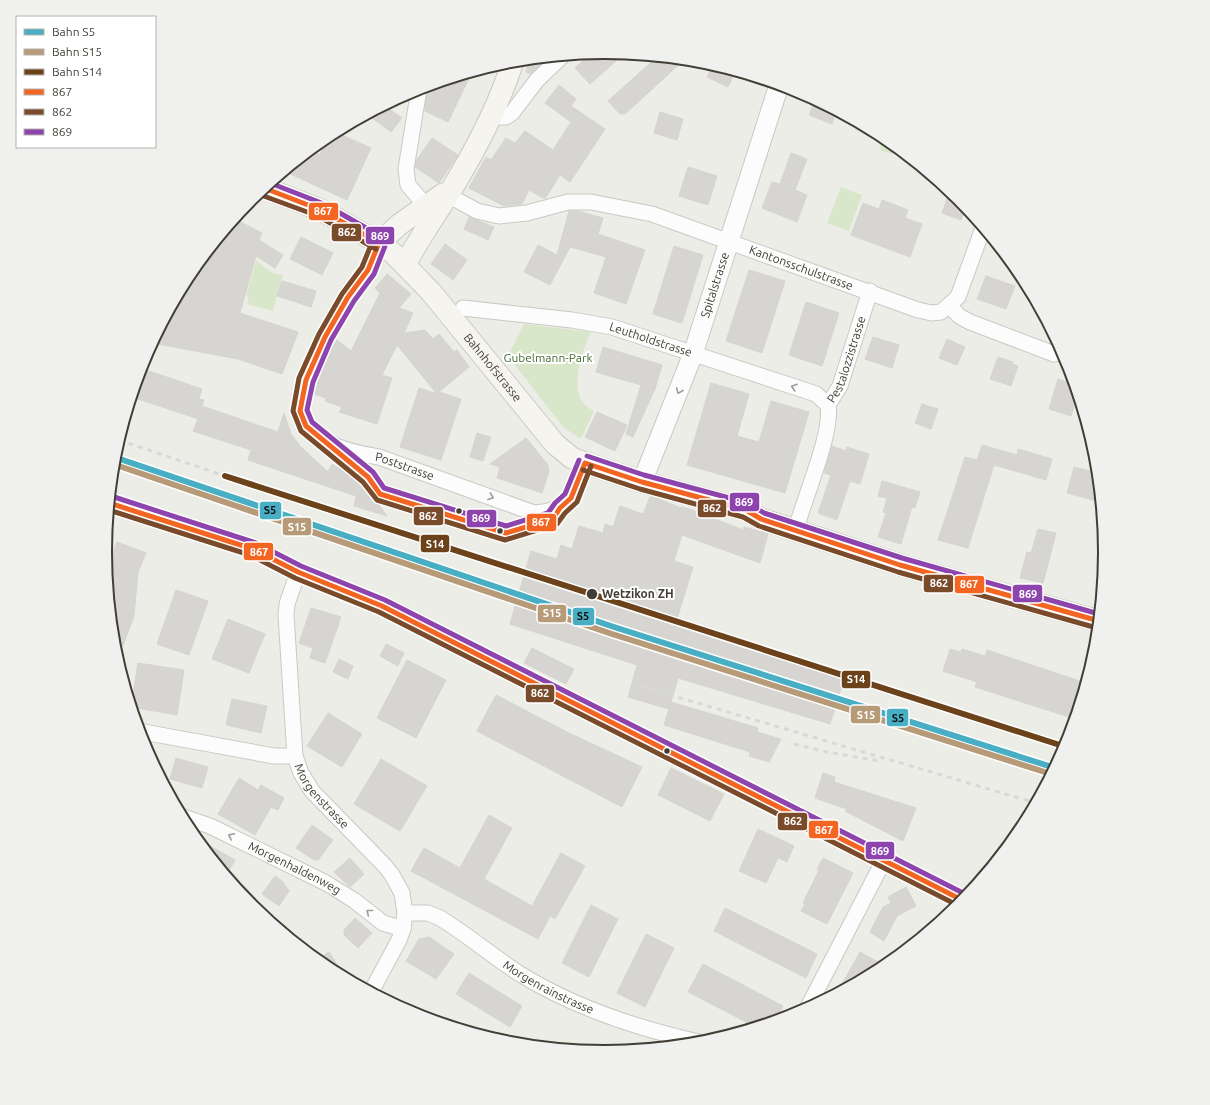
<svg xmlns="http://www.w3.org/2000/svg" width="1210" height="1105" font-family="Ubuntu,sans-serif">
	<style>
		.green { fill: #d8e6ca }
		.building { fill: #d7d5d1; stroke: #d5d4ce }
		.lines { fill: none; stroke-linecap: round; stroke-linejoin: round }
		.pedestrian-casing { stroke: #c9c9c4; stroke-width: 13 }
		.minor-casing { stroke: #c9c9c4; stroke-width: 17 }
		.tertiary-casing { stroke: #c9c9c4; stroke-width: 21 }
		.secondary-casing { stroke: #cbcac0; stroke-width: 23 }
		.pedestrian { stroke: #fcfcfc; stroke-width: 11 }
		.minor { stroke: #fcfcfc; stroke-width: 15 }
		.tertiary { stroke: #fcfcfc; stroke-width: 19 }
		.secondary { stroke: #f5f4ee; stroke-width: 21 }
		.rail { stroke: #d8d8d7; stroke-width: 3; stroke-dasharray: 5 5; stroke-linecap: butt }
		.bus-1-casing { stroke: #fff; stroke-width: 8 }
		.bus-2-casing { stroke: #fff; stroke-width: 8 }
		.bus-3-casing { stroke: #fff; stroke-width: 8 }
		.bus-1 { stroke: #f26522; stroke-width: 5 }
		.bus-2 { stroke: #7a4b2a; stroke-width: 5 }
		.bus-3 { stroke: #8e44ad; stroke-width: 5 }
		.rail-1-casing { stroke: #fff; stroke-width: 9 }
		.rail-2-casing { stroke: #fff; stroke-width: 9 }
		.rail-3-casing { stroke: #fff; stroke-width: 9 }
		.rail-1 { stroke: #48aec3; stroke-width: 6 }
		.rail-2 { stroke: #b79b78; stroke-width: 6 }
		.rail-3 { stroke: #6c421b; stroke-width: 6 }
		.oneway { stroke: #9f9d98 }
		.bus-dot { fill: #423e35; stroke: #fff; stroke-width: 1.5 }
		.labels { text-anchor: middle; stroke-width: 4; stroke-linejoin: round; paint-order: stroke }
		.street-label { font-size: 12px; fill: #423e35; stroke: #fff }
		.park-label { font-size: 12px; fill: #416c30; stroke: #fff }
		.stop-label { font-size: 12px; font-weight: bold; fill: #423e35; stroke: #fff; text-anchor: start }
		.rim { fill: none; stroke: #423e35; stroke-width: 2 }
		.line-badge { stroke: #fff; stroke-width: 1.5 }
		.badge-label { font-size: 11px; text-anchor: middle; font-weight: bold; fill: #fff }
		.pale-badge-label { font-size: 11px; text-anchor: middle; font-weight: bold; fill: #111 }
	</style>
	<rect width="100%" height="100%" fill="#edede8"/>
	<path class="green" d="M879 134 883 136 909 157 881 151Z
		M841 187 862 195 849 231 827 223Z
		M256 261 273 273 283 275 273 311 247 304 249 297 246 296Z
		M524 324 591 332C583 349 569 386 584 404 587 407 591 409 594 411L581 439 563 427 508 356Z"/>
	<path class="building" d="M605 52 624 54 590 84 575 68 591 53Z
		M657 57 684 60 625 114H620L608 101Z
		M547 58 531 74 526 72 530 59Z
		M713 65 735 72 728 87 707 77Z
		M472 72 448 122 425 111 427 86Z
		M559 85 576 99 571 106 605 129 570 182 560 175 545 199 529 190 522 204 504 206 469 188 486 157 491 160 506 138 515 143 525 131 553 150 571 122 545 103Z
		M815 100 836 111 832 124 809 115Z
		M385 106 402 118 391 132 371 117 377 109Z
		M660 112 683 119 677 140 654 133Z
		M335 132 371 148 347 200 284 171 310 150 320 155 329 135Z
		M432 138 458 155 439 183 415 167 416 161Z
		M791 153 807 159 795 190 807 195 797 222 762 208 772 182 780 184Z
		M688 167 717 176 708 205 679 196Z
		M948 196 960 200 966 207 961 220 942 213Z
		M882 200 908 210 905 218 922 224 910 257 851 235 863 203 879 209Z
		M569 211H577L603 218 598 234 645 250 626 304 594 293 606 257 570 247 550 285 524 272 538 245 557 255Z
		M469 217 494 227 488 240 464 229Z
		M235 219 262 233 259 240 283 255 275 268 256 256 240 313 298 332 282 374 238 359 152 343 189 274Z
		M301 237 333 253 322 275 290 259Z
		M445 244 467 260 453 280 431 264Z
		M674 246 703 255 682 323 653 314Z
		M749 270 785 281 762 353 726 341Z
		M387 274 411 294 399 308 413 313 404 333 425 330 433 339 439 334 454 352 457 350 469 367 439 392 461 399 441 460 400 447 419 388 437 394 397 345 382 375 392 378 377 424 339 412 342 407 325 401 326 398 313 394 325 357 337 340 351 351 380 293 375 288Z
		M986 276 1015 286 1006 309 977 299Z
		M282 281 316 291 311 307 277 296Z
		M806 302 839 313 822 366 789 355Z
		M873 337 899 345 892 368 865 359Z
		M947 339 965 347 957 365 939 358Z
		M603 347 662 365 655 389 633 437 626 434 641 385 596 372Z
		M998 357 1013 362 1012 364 1018 366 1011 386 990 379Z
		M140 368 202 389 199 399 204 400 202 406 278 432 284 413 291 434 300 446 328 472 332 464 363 482 387 516 354 506 356 496 248 460 251 450 193 431 198 419 132 397Z
		M1058 379 1075 385 1078 395 1071 416 1049 409Z
		M711 383 749 394 737 436 759 442 771 401 809 412 785 493 687 465Z
		M922 404 938 409 931 429 915 423Z
		M597 412 627 425 615 451 585 437Z
		M477 433 491 437 483 461 470 457Z
		M526 438 548 465 549 471 542 493 497 478 500 467 490 464Z
		M982 445 1017 455 1018 449 1052 459 1046 480 994 465 968 548 938 540 965 457 977 460Z
		M832 446 846 451 847 447 869 454 860 484 850 481 837 520 818 513 831 475 824 473Z
		M1074 467 1098 473 1101 502 1067 493Z
		M882 481 920 492 915 508 912 507 901 544 878 537 886 513 883 512 887 498 878 496Z
		M650 497 659 499 681 508 682 507 692 510 743 530 744 527 768 534 760 563 682 535 674 561 693 567 675 625 844 679 830 724 678 678 669 709 628 697 637 665 510 624 531 551 557 559 561 545 572 549 579 526 603 533 605 524 613 527 620 506 643 514Z
		M1038 529 1056 533 1043 583 1020 578 1027 552 1031 553Z
		M117 542 146 553 138 572 134 616 123 646 113 643 107 578 109 562Z
		M176 590 208 601 189 655 157 644Z
		M311 608 341 617 325 663 310 658 313 648 299 643Z
		M228 619 265 634 249 673 212 659Z
		M386 644 404 653 398 666 380 656Z
		M532 648 574 669 566 684 524 663Z
		M950 649 961 652 962 649 985 656 987 650 1083 682 1077 700 1081 701 1075 719 975 687 977 682 943 671Z
		M339 659 353 666 348 679 333 672Z
		M407 660 446 680 416 738 377 718Z
		M138 663 184 670 177 715 131 707Z
		M496 695 569 733 642 767 622 807 477 731Z
		M232 699 267 706 261 733 226 725Z
		M671 702 758 728 757 732 781 739 769 762 749 756 750 752 664 725Z
		M328 713 362 734 342 767 307 746Z
		M176 758 208 767 202 788 170 779Z
		M381 759 427 786 400 831 354 804Z
		M671 768 724 794 710 821 658 795Z
		M823 773 835 777 834 782 916 808 903 841 845 811 847 809 815 798Z
		M239 778 258 790 261 785 284 798 278 810 271 807 255 835 218 814Z
		M489 815 512 828 484 879 532 906 561 853 585 866 555 919 550 916 538 939 411 871 424 848 460 868Z
		M312 825 333 840 318 860H314L296 848Z
		M758 829 794 846 787 862 778 858 766 883 739 871Z
		M196 838 235 860 226 876 196 839Z
		M350 858 364 874 350 887 334 872Z
		M823 858 853 873 827 924 801 911 805 904 803 903 819 870 817 869Z
		M275 876 283 882 289 891 279 906 262 894Z
		M906 887 916 906 897 916 884 941 870 932 883 907 891 903 888 897Z
		M591 905 618 919 589 977 562 963Z
		M725 908 817 954 806 978 714 931Z
		M355 918 372 933 358 948 344 935V930Z
		M646 934 674 948 645 1007 617 993Z
		M429 937 454 954 436 979 406 961 419 939Z
		M329 952 346 979 327 969 317 960Z
		M860 952 882 964 877 972 837 993Z
		M703 964 783 1006 775 1021 756 1027 688 992Z
		M469 973 522 1006 510 1027 456 994Z"/>
	<g class="lines">
		<defs>
			<path id="pedestrian" d="M1054 354 1065 357"/>
			<g id="minor">
				<path d="M419 89 406 169 408 185 426 206"/>
				<path d="M491 117H506L512 113 537 80 562 56"/>
				<path id="s1" d="M448 195 477 211 499 216 527 213 568 202H591L652 214 918 310 932 313 941 312 958 297 983 228"/>
				<path id="s2" d="M379 243C375 252 372 263 367 271 361 281 354 289 348 299 333 321 292 391 301 416 311 444 354 453 379 457L534 513C571 511 573 494 585 463"/>
				<path d="M950 306 959 316 970 322 1054 354"/>
				<path id="s3" d="M463 308 572 320 612 327 816 394 828 405"/>
				<path d="M109 503 253 549 298 572 382 606 648 742 730 782 964 901"/>
				<path id="s4" d="M799 519C807 492 833 430 828 405L840 386 870 291"/>
				<path id="s5" d="M298 572 287 604 286 615 295 756 301 773 312 791 385 866 392 875 402 893 405 913 403 929 399 940 371 992"/>
				<path d="M138 731 274 756H295"/>
				<path id="s6" d="M181 816 210 826 326 883 355 901 383 923 403 929"/>
				<path id="s7" d="M405 913H428L440 918C468 935 492 956 520 974 575 1008 639 1029 703 1043"/>
				<path d="M807 1009 884 860"/>
			</g>
			<g id="tertiary">
				<path id="s8" d="M642 482 693 354 779 85"/>
			</g>
			<g id="secondary">
				<path id="s9" d="M264 188 321 210 379 243 394 254 431 292 555 444 572 458 585 463 642 482 746 510 761 519 900 565 1099 621"/>
				<path d="M379 243 400 224 443 194"/>
				<path d="M405 265C419 238 437 213 453 187 477 147 499 106 513 61"/>
			</g>
		</defs>
		<use href="#pedestrian" class="pedestrian-casing"/>
		<use href="#minor" class="minor-casing"/>
		<use href="#tertiary" class="tertiary-casing"/>
		<use href="#secondary" class="secondary-casing"/>
		<use href="#pedestrian" class="pedestrian"/>
		<use href="#minor" class="minor"/>
		<use href="#tertiary" class="tertiary"/>
		<use href="#secondary" class="secondary"/>
		<path class="rail" d="M119 440 225 476
			M640 686 1036 803
			M794 744 827 752 879 761"/>
		<defs>
			<path id="bus-1" d="M264 188 321 210 379 243
				M379 243 368 270 348 297 325 337 306 380 300 411 306 426 368 477 380 494 506 533 553 519 560 508 571 498 585 463
				M585 463 642 482 746 510 761 519 900 565 1099 621
				M109 503 253 549 298 572 382 606 964 901"/>
			<path id="bus-2" d="M261 195 318 216 376 249
				M373 240 362 267 342 294 319 334 299 378 293 411 301 431 363 482 377 500 505 540 557 524 565 513 577 502 591 466
				M583 470 640 489 743 517 759 526 898 572 1097 628
				M109 510 250 555 295 578 379 612 959 906"/>
			<path id="bus-3" d="M270 183 324 204 382 237
				M385 246 374 274 354 301 331 340 313 382 307 410 312 422 373 472 384 488 506 526 548 513 555 503 565 494 579 460
				M587 456 644 475 748 503 764 513 902 558 1099 614
				M111 496 256 543 301 566 385 600 967 895"/>
		</defs>
		<use href="#bus-1" class="bus-1-casing"/>
		<use href="#bus-2" class="bus-2-casing"/>
		<use href="#bus-3" class="bus-3-casing"/>
		<use href="#bus-1" class="bus-1"/>
		<use href="#bus-2" class="bus-2"/>
		<use href="#bus-3" class="bus-3"/>
		<defs>
			<path id="rail-1" d="M114 457 614 627 1055 768"/>
			<path id="rail-2" d="M113 464 612 634 1051 774"/>
			<path id="rail-3" d="M225 476 1066 747"/>
		</defs>
		<use href="#rail-1" class="rail-1-casing"/>
		<use href="#rail-2" class="rail-2-casing"/>
		<use href="#rail-3" class="rail-3-casing"/>
		<use href="#rail-1" class="rail-1"/>
		<use href="#rail-2" class="rail-2"/>
		<use href="#rail-3" class="rail-3"/>
	</g>
	<defs><path id="oneway-chevron" d="M-2-3.5L2.5 0L-2 3.5" fill="none" stroke-width="1.6" stroke-linecap="round" stroke-linejoin="round"/></defs>
	<g class="oneway">
		<use href="#oneway-chevron" transform="translate(794 387) rotate(-162)"/>
		<use href="#oneway-chevron" transform="translate(679 391) rotate(112)"/>
		<use href="#oneway-chevron" transform="translate(491 497) rotate(20)"/>
		<use href="#oneway-chevron" transform="translate(231 836) rotate(-154)"/>
		<use href="#oneway-chevron" transform="translate(369 912) rotate(-142)"/>
	</g>
	<g class="bus-dot">
		<circle cx="459" cy="511" r="3.5"/>
		<circle cx="500" cy="531" r="3.5"/>
		<circle cx="592" cy="594" r="6"/>
		<circle cx="667" cy="751" r="3.5"/>
	</g>
	<g class="labels">
		<g class="street-label">
			<text dy="4" stroke="none"><textPath href="#s1" startOffset="370">Kantonsschulstrasse</textPath></text>
			<text dy="4" stroke="none"><textPath href="#s8" startOffset="210">Spitalstrasse</textPath></text>
			<text dy="4" stroke="none"><textPath href="#s3" startOffset="191">Leutholdstrasse</textPath></text>
			<text dy="4" stroke="none"><textPath href="#s4" startOffset="168">Pestalozzistrasse</textPath></text>
			<text dy="4" stroke="none"><textPath href="#s9" startOffset="297">Bahnhofstrasse</textPath></text>
			<text dy="4" stroke="none"><textPath href="#s2" startOffset="312">Poststrasse</textPath></text>
			<text dy="4" stroke="none"><textPath href="#s5" startOffset="235">Morgenstrasse</textPath></text>
			<text dy="4" stroke="none"><textPath href="#s6" startOffset="125">Morgenhaldenweg</textPath></text>
			<text dy="4" stroke="none"><textPath href="#s7" startOffset="165">Morgenrainstrasse</textPath></text>
		</g>
		<g class="park-label">
			<text x="548" y="362">Gubelmann-Park</text>
		</g>
		<g class="stop-label">
			<text x="602" y="598">Wetzikon ZH</text>
		</g>
	</g>
	<path d="M0 0H1210V1105H0ZM112 552a493 493 0 1 1 986 0a493 493 0 1 1-986 0Z" fill="#f0f0ef" fill-rule="evenodd"/>
	<path class="rim" d="M112 552a493 493 0 1 1 986 0a493 493 0 1 1-986 0Z"/>
	<g class="line-badge">
		<rect x="308" y="202" width="31" height="19" rx="4" fill="#f26522"/>
		<rect x="331" y="223" width="31" height="19" rx="4" fill="#7a4b2a"/>
		<rect x="365" y="226" width="30" height="19" rx="4" fill="#8e44ad"/>
		<rect x="729" y="492" width="31" height="20" rx="4" fill="#8e44ad"/>
		<rect x="697" y="499" width="30" height="19" rx="4" fill="#7a4b2a"/>
		<rect x="259" y="501" width="23" height="19" rx="4" fill="#48aec3"/>
		<rect x="413" y="506" width="31" height="20" rx="4" fill="#7a4b2a"/>
		<rect x="466" y="509" width="31" height="19" rx="4" fill="#8e44ad"/>
		<rect x="526" y="513" width="31" height="19" rx="4" fill="#f26522"/>
		<rect x="282" y="517" width="30" height="19" rx="4" fill="#b79b78"/>
		<rect x="420" y="534" width="30" height="19" rx="4" fill="#6c421b"/>
		<rect x="243" y="542" width="31" height="19" rx="4" fill="#f26522"/>
		<rect x="923" y="574" width="31" height="19" rx="4" fill="#7a4b2a"/>
		<rect x="954" y="575" width="31" height="19" rx="4" fill="#f26522"/>
		<rect x="1012" y="584" width="31" height="19" rx="4" fill="#8e44ad"/>
		<rect x="537" y="604" width="30" height="19" rx="4" fill="#b79b78"/>
		<rect x="572" y="607" width="23" height="19" rx="4" fill="#48aec3"/>
		<rect x="841" y="670" width="30" height="19" rx="4" fill="#6c421b"/>
		<rect x="525" y="684" width="30" height="19" rx="4" fill="#7a4b2a"/>
		<rect x="850" y="705" width="31" height="19" rx="4" fill="#b79b78"/>
		<rect x="886" y="708" width="23" height="19" rx="4" fill="#48aec3"/>
		<rect x="777" y="812" width="31" height="19" rx="4" fill="#7a4b2a"/>
		<rect x="808" y="820" width="31" height="19" rx="4" fill="#f26522"/>
		<rect x="865" y="841" width="30" height="19" rx="4" fill="#8e44ad"/>
	</g>
	<g class="badge-label">
		<text x="323" y="215">867</text>
		<text x="347" y="236">862</text>
		<text x="380" y="240">869</text>
		<text x="744" y="506">869</text>
		<text x="712" y="512">862</text>
		<text x="428" y="520">862</text>
		<text x="481" y="522">869</text>
		<text x="541" y="526">867</text>
		<text x="297" y="531">S15</text>
		<text x="435" y="548">S14</text>
		<text x="259" y="556">867</text>
		<text x="939" y="587">862</text>
		<text x="969" y="588">867</text>
		<text x="1028" y="598">869</text>
		<text x="552" y="617">S15</text>
		<text x="856" y="683">S14</text>
		<text x="540" y="697">862</text>
		<text x="866" y="719">S15</text>
		<text x="793" y="825">862</text>
		<text x="824" y="834">867</text>
		<text x="880" y="855">869</text>
	</g>
	<g class="pale-badge-label">
		<text x="270" y="514">S5</text>
		<text x="583" y="620">S5</text>
		<text x="898" y="722">S5</text>
	</g>
	<rect x="16" y="16" width="140" height="132" fill="#ffffff" stroke="#b3b2ae"/>
	<rect x="24" y="29" width="20" height="6" fill="#48aec3" stroke="#b3b2ae"/>
	<text x="52" y="36" font-size="12" fill="#423e35">Bahn S5</text>
	<rect x="24" y="49" width="20" height="6" fill="#b79b78" stroke="#b3b2ae"/>
	<text x="52" y="56" font-size="12" fill="#423e35">Bahn S15</text>
	<rect x="24" y="69" width="20" height="6" fill="#6c421b" stroke="#b3b2ae"/>
	<text x="52" y="76" font-size="12" fill="#423e35">Bahn S14</text>
	<rect x="24" y="89" width="20" height="6" fill="#f26522" stroke="#b3b2ae"/>
	<text x="52" y="96" font-size="12" fill="#423e35">867</text>
	<rect x="24" y="109" width="20" height="6" fill="#7a4b2a" stroke="#b3b2ae"/>
	<text x="52" y="116" font-size="12" fill="#423e35">862</text>
	<rect x="24" y="129" width="20" height="6" fill="#8e44ad" stroke="#b3b2ae"/>
	<text x="52" y="136" font-size="12" fill="#423e35">869</text>
</svg>
